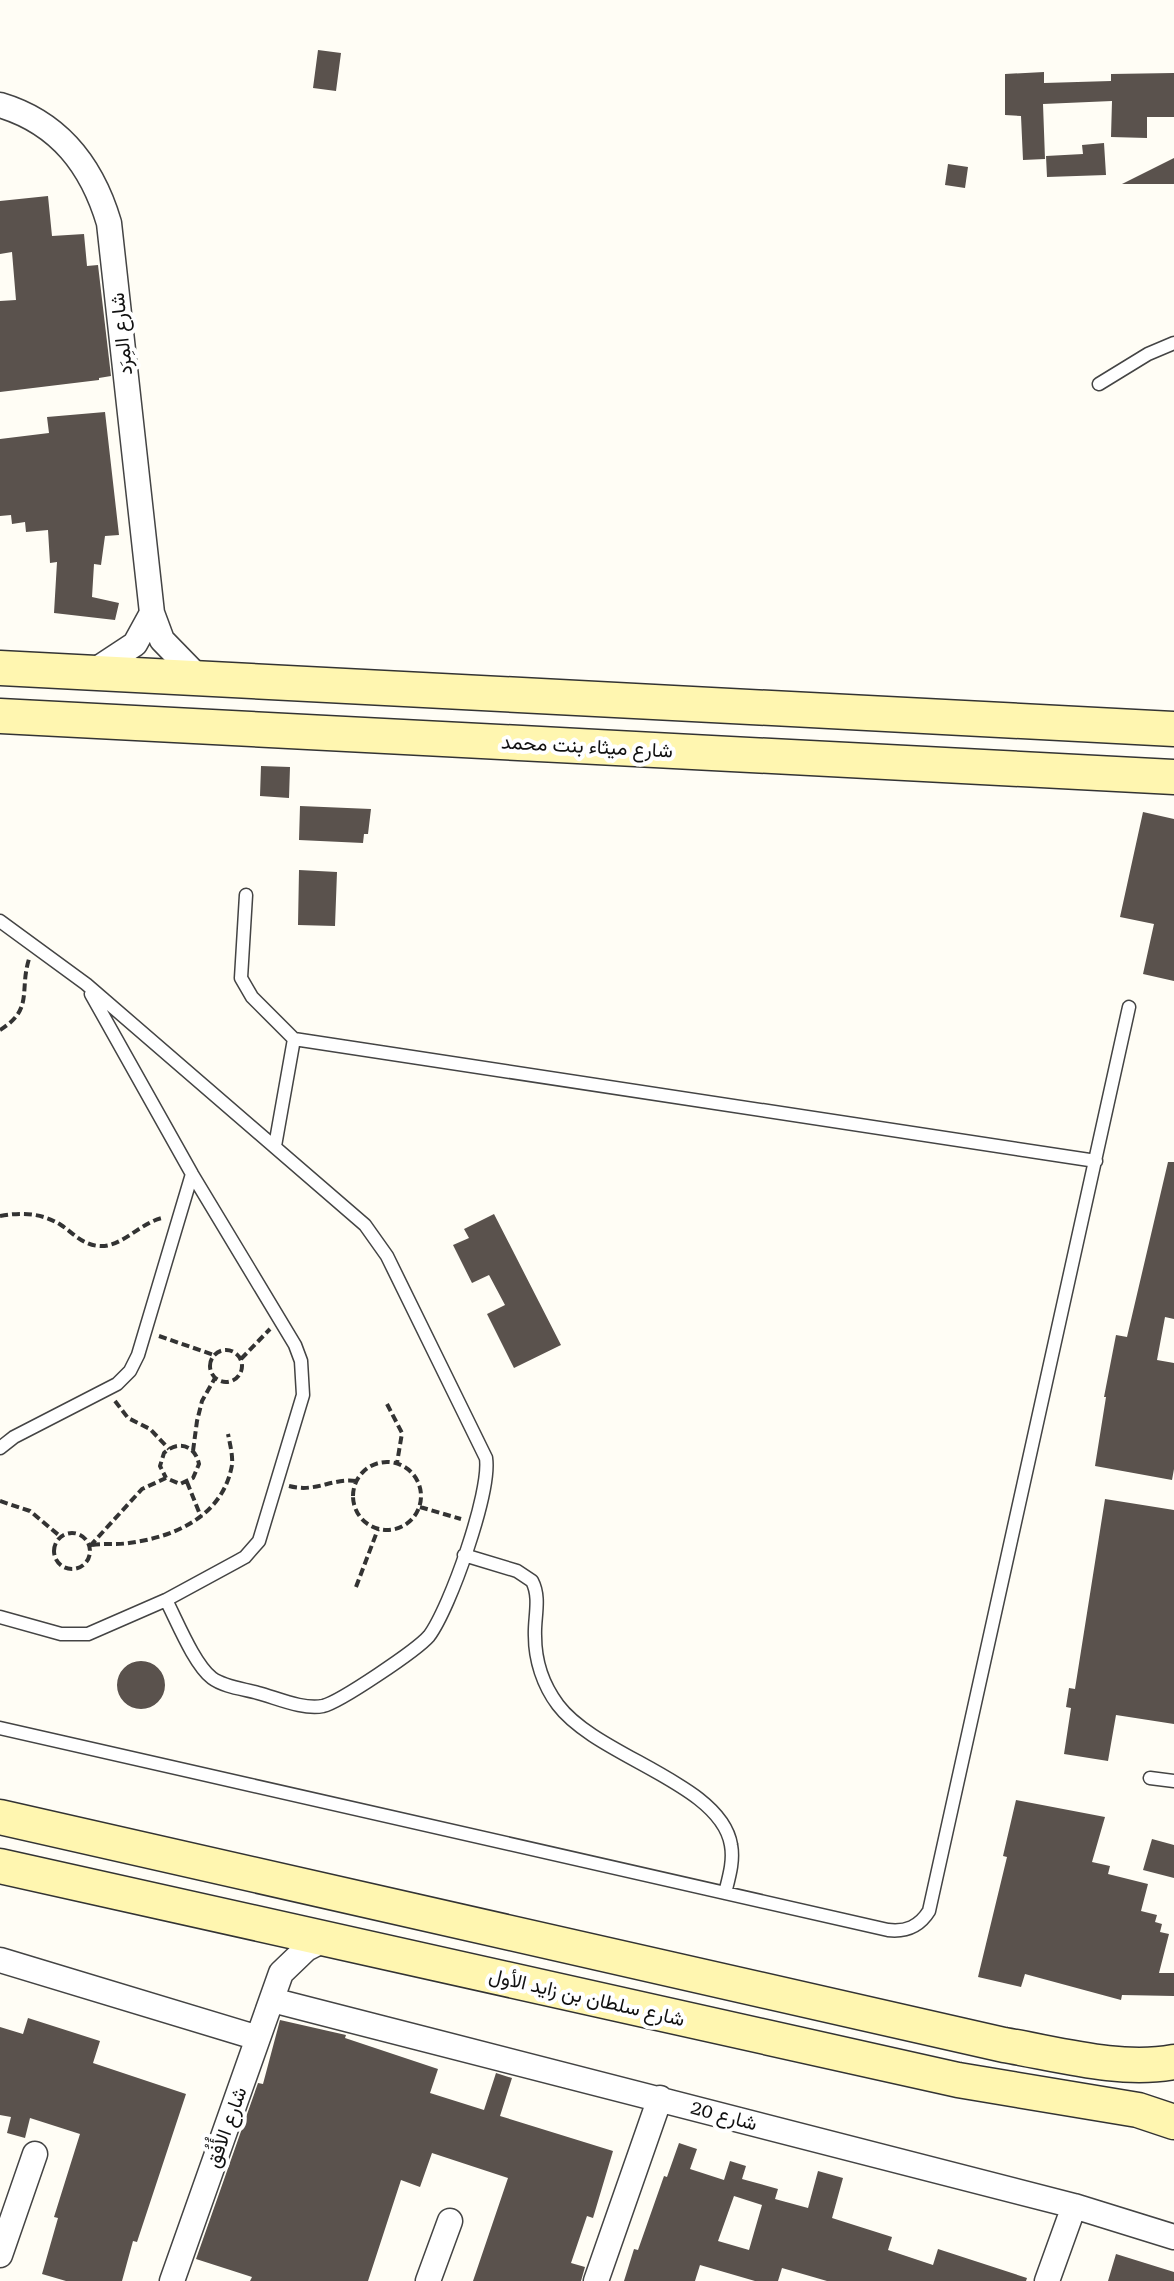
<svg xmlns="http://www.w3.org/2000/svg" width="1174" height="2281" font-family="'Roboto Serif',Vazirmatn,serif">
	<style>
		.building { fill: #5a524d; fill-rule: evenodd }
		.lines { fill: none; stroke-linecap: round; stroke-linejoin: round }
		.lane-casing { stroke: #444; stroke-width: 15 }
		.street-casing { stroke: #444; stroke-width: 27 }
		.secondary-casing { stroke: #333; stroke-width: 37 }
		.path { stroke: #333; stroke-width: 4; stroke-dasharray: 8 4; stroke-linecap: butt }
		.lane { stroke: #fff; stroke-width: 12 }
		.street { stroke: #fff; stroke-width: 24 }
		.secondary { stroke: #fff6b0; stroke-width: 34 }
		.labels { text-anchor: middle; stroke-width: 8; stroke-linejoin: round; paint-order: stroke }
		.street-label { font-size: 20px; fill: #111; stroke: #fff }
	</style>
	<rect width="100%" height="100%" fill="#fffdf5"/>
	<path class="building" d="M318 50 341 53 336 91 313 88Z
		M1044 72V83L1111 81V74L1174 73V117H1147V138L1111 137 1112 101 1043 104 1045 159 1023 160 1021 116 1005 115V74Z
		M1104 143 1106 175 1047 177 1046 156 1083 154 1082 145Z
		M1174 158V184H1122Z
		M948 164 968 167 965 188 945 185Z
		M48 196 52 236 84 234 87 266 98 265 111 376 99 378V380L0 392V301L16 300 12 252 0 254V201Z
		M105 412 119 535 105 536 101 565 94 564 92 597 119 603 115 620 54 613 57 562 50 563 48 530 26 532 25 522 12 524 11 515 0 516V439L49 433 47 417Z
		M261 766 290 767 289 798 260 796Z
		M300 806 371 809 368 834H364L363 843 299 840Z
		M1143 812 1174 819V981L1143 974 1154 924 1120 917Z
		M299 870 337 872 335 926 298 925Z
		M1168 1162H1174V1319L1165 1317 1157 1360 1174 1363V1469L1172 1480 1095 1466 1106 1397H1104L1116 1335 1127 1337Z
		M494 1214 561 1345 514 1368 487 1314 505 1305 489 1275 472 1283 453 1245 469 1238 464 1229Z
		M1105 1499 1174 1510V1724L1116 1715 1108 1761 1064 1754 1071 1708 1066 1707 1069 1688 1075 1689Z
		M117 1685a24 24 0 1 1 48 0a24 24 0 1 1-48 0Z
		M1016 1800 1105 1817 1092 1862 1110 1866 1108 1874 1148 1884 1141 1911 1157 1915 1155 1922 1162 1924 1160 1932 1169 1934 1159 1973H1174V1996L1122 1995 1121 2000 1025 1974 1021 1987 978 1977 1007 1857 1003 1856Z
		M1152 1839 1174 1845V1878L1143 1870Z
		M28 2018 100 2041 93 2063 186 2094 137 2242 133 2241 122 2281H66L42 2274 58 2218 54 2217 80 2134 30 2118 25 2138 7 2133 11 2117 0 2115V2027L23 2034Z
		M280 2020 346 2035 345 2038 438 2069 430 2093 484 2110 496 2073 512 2078 500 2116 613 2151 593 2218 587 2216 571 2263 585 2267 581 2281H473L508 2178 432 2153 420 2187 401 2180 368 2281H250L252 2277 196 2259 258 2083 263 2084Z
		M679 2143 697 2149 690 2169 724 2180 730 2161 746 2166 742 2179 778 2189 775 2199 808 2208 818 2171 843 2178 832 2218 892 2237 888 2250 933 2265 938 2249 1027 2278 1026 2281H827L782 2268 778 2281H755L700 2265 695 2281H624L634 2249 638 2250 664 2176 667 2177ZM734 2196 762 2205 749 2250 718 2241Z
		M1116 2254 1174 2272V2281H1108Z"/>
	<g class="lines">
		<defs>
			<path id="lane" d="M1099 384 1148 354 1174 343
				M246 895 241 978 252 997 294 1039 1096 1161
				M0 921 86 984 365 1225 387 1256 486 1458C491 1492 450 1608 429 1636 417 1650 340 1702 323 1706 303 1710 277 1698 258 1693 244 1689 224 1687 212 1678 194 1664 177 1621 166 1600
				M275 1146 294 1039
				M0 1448 14 1437 117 1384 130 1371 138 1355 192 1174
				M464 1555 517 1571 532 1581C541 1598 534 1618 535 1636 535 1660 543 1685 558 1705 597 1757 721 1783 731 1845 734 1861 729 1877 725 1893
				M0 1617 61 1634H88L166 1600 236 1562 245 1557 259 1541 303 1395 301 1361 295 1345 192 1174 91 994
				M0 1728 888 1930C906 1932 919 1927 929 1911L1129 1007
				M1150 1778 1174 1781"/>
			<path id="street" d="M0 105C60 123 92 166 109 223L152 613 162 640 200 679
				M91 673 135 644 152 613
				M0 1960 258 2038
				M272 2000 1074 2206 1174 2237
				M0 2255 35 2154
				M172 2281 281 1973 306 1949 328 1938
				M428 2281 450 2221
				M596 2281 660 2098
				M1047 2281 1074 2206"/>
			<path id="secondary" d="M0 668 1174 729
				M0 716 1174 777
				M0 1817 1004 2045C1058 2054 1119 2072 1174 2062
				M0 1866 958 2080 1138 2110 1174 2122"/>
		</defs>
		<use href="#lane" class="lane-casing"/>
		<use href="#street" class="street-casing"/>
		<use href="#secondary" class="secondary-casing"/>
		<path class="path" d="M0 1030C34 1009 19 991 29 959
			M0 1216C22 1212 42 1213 61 1225 73 1233 83 1245 99 1246 121 1248 140 1223 162 1218
			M159 1336 214 1355
			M210 1366a16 16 0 1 1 32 0a16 16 0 1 1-32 0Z
			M241 1359 270 1329
			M115 1401 128 1418 150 1429 169 1449
			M387 1404 402 1433 397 1463
			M193 1451 197 1421 202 1401 215 1378
			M353 1496a34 34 0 1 1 68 0a34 34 0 1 1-68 0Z
			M187 1482 201 1517
			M289 1486C316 1493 331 1478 356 1481
			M0 1501 30 1511 61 1537
			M420 1507 461 1519
			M54 1551a18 18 0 1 1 36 0a18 18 0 1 1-36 0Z
			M92 1545C105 1543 117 1545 129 1543 175 1537 223 1516 232 1465 233 1456 230 1444 228 1434
			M90 1546 142 1489 166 1478 180 1484 193 1478 199 1464C195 1445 178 1440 164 1453L160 1466 166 1478
			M356 1587 378 1529"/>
		<use href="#lane" class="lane"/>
		<use href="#street" class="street"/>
		<use href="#secondary" class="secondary"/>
	</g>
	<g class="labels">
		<g class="street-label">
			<text transform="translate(121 334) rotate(-96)" y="7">شارع المِرَد</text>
			<text transform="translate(587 746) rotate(3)" y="7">شارع ميثاء بنت محمد</text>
			<text transform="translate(587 1997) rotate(13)" y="7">شارع سلطان بن زايد الأول</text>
			<text transform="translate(724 2115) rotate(15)" y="7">شارع 20</text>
			<text transform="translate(226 2127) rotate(-70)" y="7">شارع الأُفُق</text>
		</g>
	</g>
</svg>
